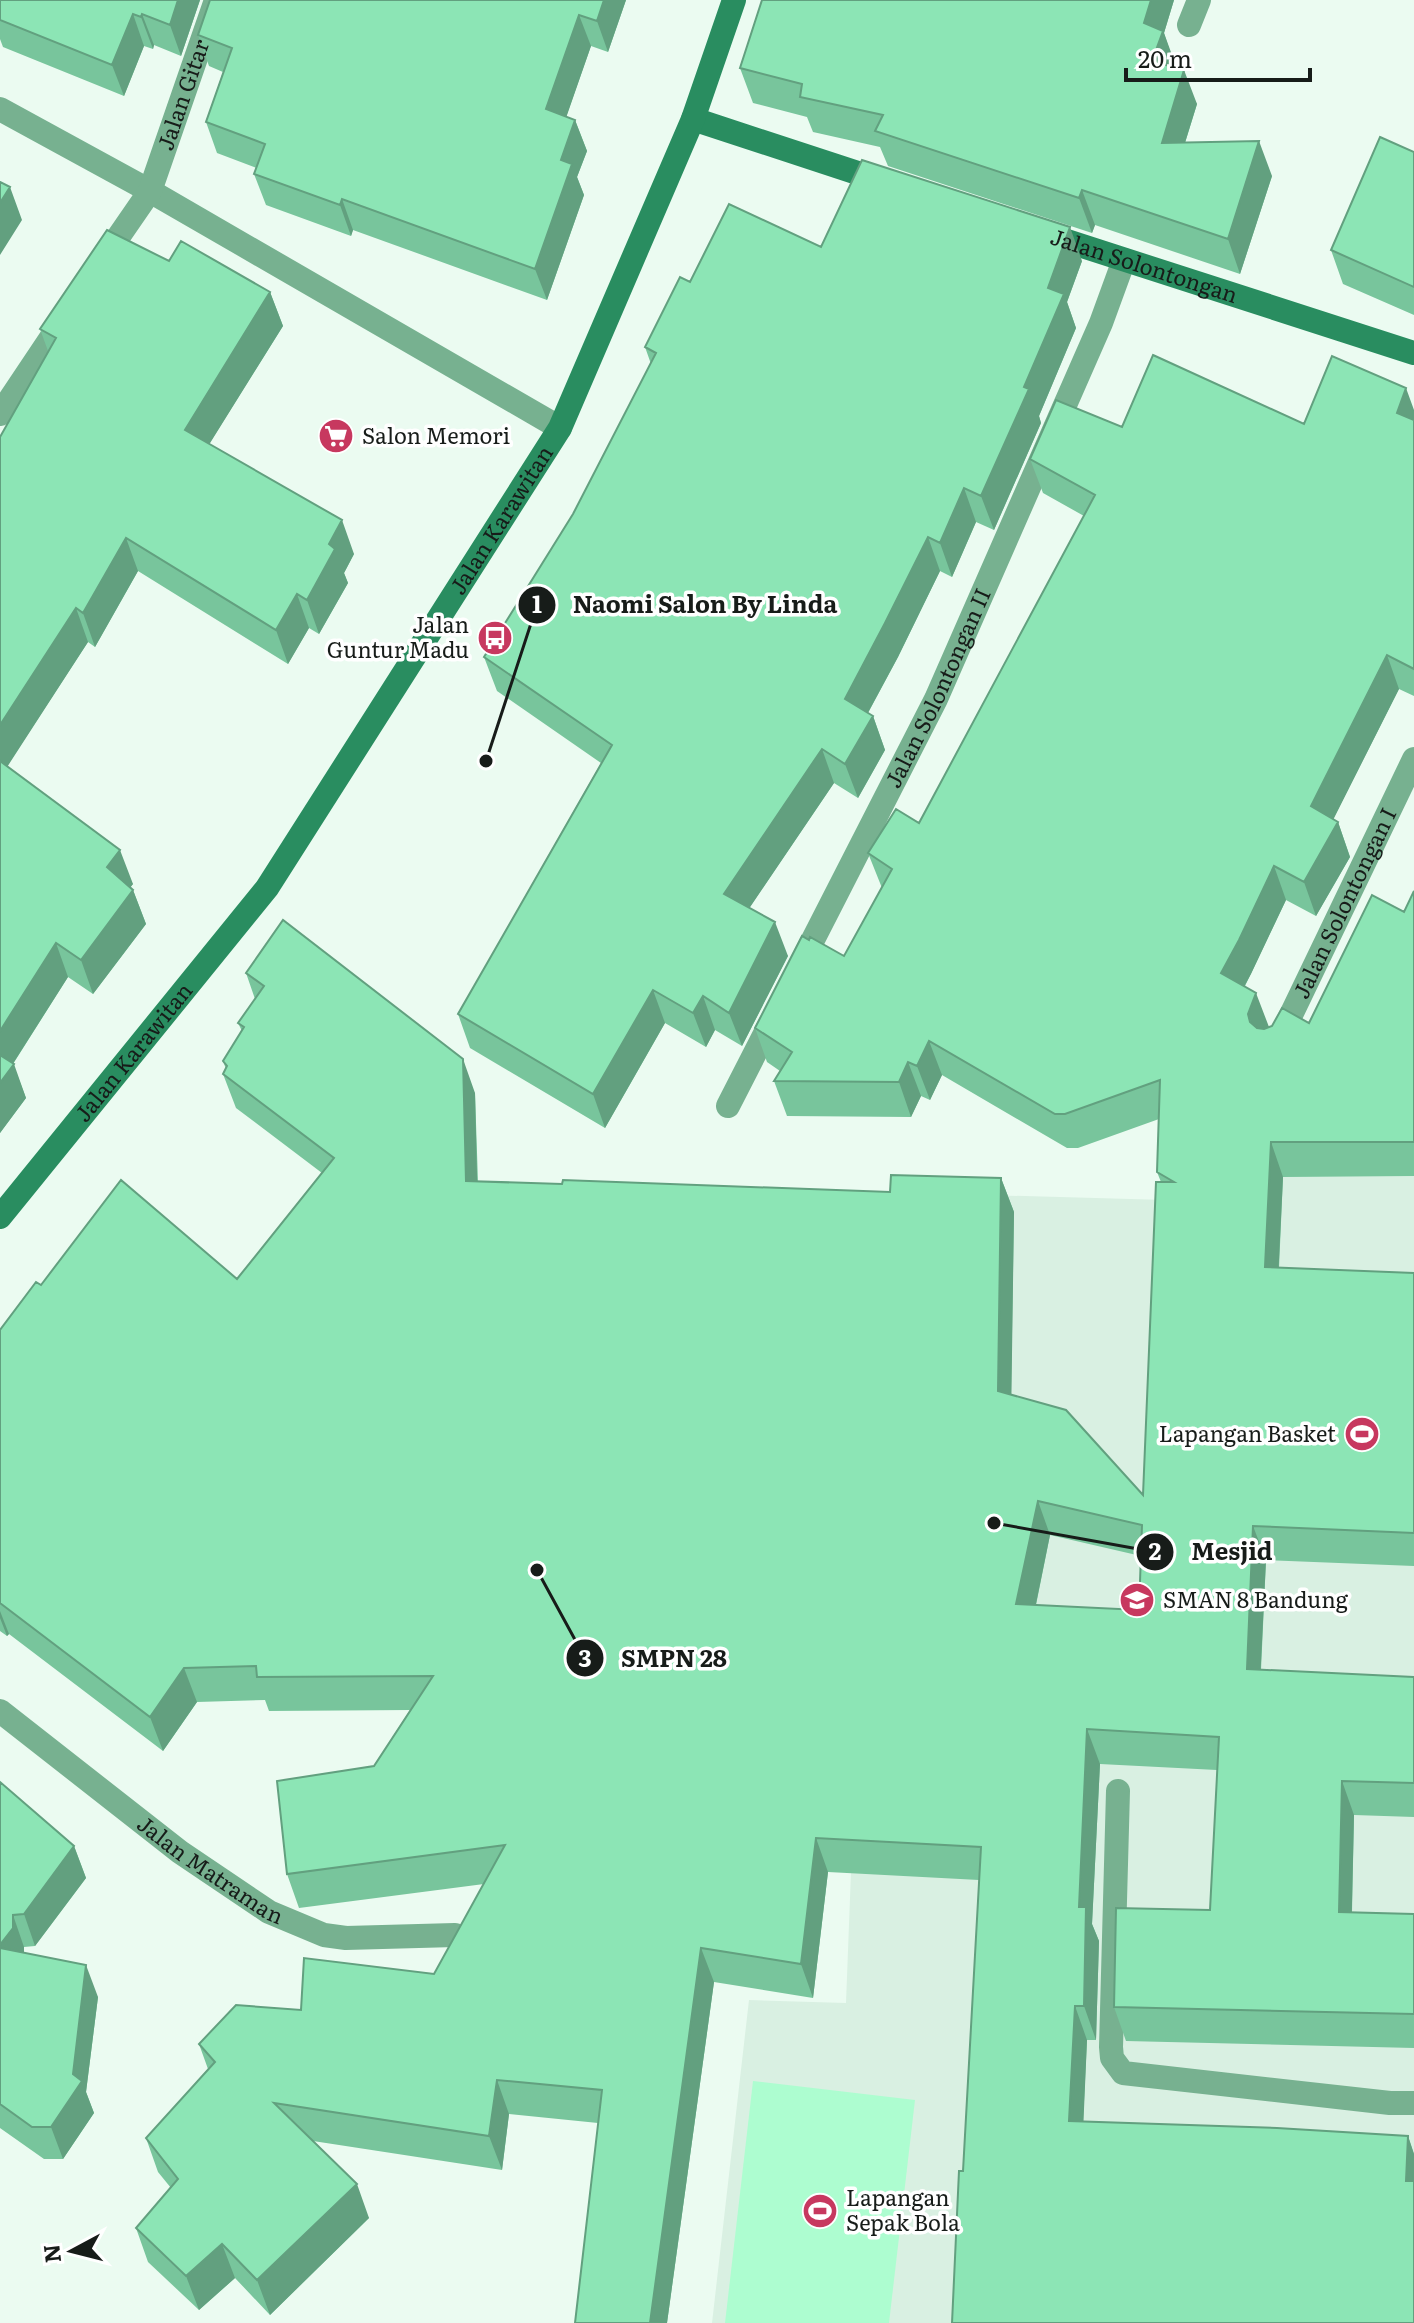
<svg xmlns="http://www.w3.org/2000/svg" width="1414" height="2323" font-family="Literata,serif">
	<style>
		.built { fill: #d9f0e2 }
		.green { fill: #adfdd0 }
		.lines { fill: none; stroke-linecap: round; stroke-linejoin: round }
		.lane { stroke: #77b190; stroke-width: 24 }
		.street { stroke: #77b190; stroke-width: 24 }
		.secondary { stroke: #298d60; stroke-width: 24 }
		.wall { fill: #78c59c; fill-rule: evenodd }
		.shaded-wall { fill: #62a07f }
		.building { fill: #8ce5b5; stroke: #62a07f; stroke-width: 2; fill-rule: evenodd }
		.labels { text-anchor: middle; stroke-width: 7; stroke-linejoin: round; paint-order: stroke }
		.street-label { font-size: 22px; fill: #171c19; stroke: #fff }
		.poi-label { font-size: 22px; fill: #171c19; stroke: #fff; text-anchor: start }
		.leader { fill: none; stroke: #171c19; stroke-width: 3 }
		.callout-dot { fill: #171c19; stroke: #fff; stroke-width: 3 }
		.mark-label { font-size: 24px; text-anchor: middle; font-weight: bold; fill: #fff }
		.callout-label { font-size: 24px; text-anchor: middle; font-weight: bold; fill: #171c19; stroke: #fff; stroke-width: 7; stroke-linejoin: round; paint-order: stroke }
	</style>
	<rect width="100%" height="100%" fill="#ebfbf1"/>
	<path class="built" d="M1414 1089V2309L1378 2323H712L749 2000 846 2003 877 1192 1166 1200Z"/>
	<path class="green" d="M753 2081 915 2100 889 2323H725Z"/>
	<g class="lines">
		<path class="lane" d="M1118 1791 1111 2047 1112 2058 1123 2073 1390 2103H1414"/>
		<g class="street">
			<path d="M1189 25 1199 0"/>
			<path d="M0 109 150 191 560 428"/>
			<path id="s1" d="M101 262 150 191 216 0"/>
			<path d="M0 414 63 320"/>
			<path id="s2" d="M798 969 936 699 1101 323 1124 260"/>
			<path id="s3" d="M1278 1042 1414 759"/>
			<path d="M728 1106 774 1016"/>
			<path id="s4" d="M0 1711 180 1852 269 1912 324 1935 346 1938 455 1935"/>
		</g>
		<g class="secondary">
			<path d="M693 119 888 183"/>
			<path id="s5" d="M1045 234 1414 353"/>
			<path id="s6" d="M0 1217 267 888 560 428 693 119 734 0"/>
		</g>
	</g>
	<path class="wall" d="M0 0H200L181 56 154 45 153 49 144 46 124 96 3 47 0 39Z
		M210 0H626L608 52 591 46 566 117 575 120 587 151 577 177 584 195 547 300 353 230 351 236 266 205 254 174 257 168 217 153 206 122 223 72 209 66 198 35Z
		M762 0H1174L1164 33 1175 67 1197 104 1185 143 1272 176 1240 274 1095 225 1092 233 888 166 880 147 813 132 807 117 753 103 740 68Z
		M1414 152V315L1343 284 1331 250Z
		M821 247 1082 261 1067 302 1076 328 1039 416 1041 423 994 530 976 522 952 577 940 571 898 657 868 713 873 716 885 750 858 798 834 783 749 908 788 956 742 1046 715 1030 706 1047 665 1023 605 1128 470 1048 458 1014 601 763 497 691 484 657 573 514 651 364 645 347 690 282Z
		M169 261 270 292 283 326 209 444 354 554 344 573 348 583 319 634 309 628 288 664 138 571 95 647 88 642 7 766 133 884 130 887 133 890 146 924 93 994 68 977 13 1064 26 1098 0 1133V437L48 351 40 329Z
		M1414 410V696L1399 689 1333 819 1338 822 1350 857 1316 916 1286 900 1245 986 1268 1027 1309 1023 1404 912 1414 891V1176L1283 1177 1279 1268 1414 1273V1566L1266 1560 1261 1670 1414 1677V1817L1354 1815 1352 1912 1414 1914V2048L1126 2041 1114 2007 1210 1910 1217 1770 1100 1764 1092 1924 1099 1941 1096 2040H1087L1083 2122 1408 2136 1414 2154V2323L963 2171 979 1880 828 1872 813 1998 714 1982 667 2323H575L598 2123 509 2114 502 2170 313 2141 369 2218 270 2315 235 2278 199 2310 148 2262 136 2228 171 2188 158 2172 146 2138 208 2069 199 2044 301 2010 434 1974 484 1884 299 1908 287 1874 374 1766 410 1710 269 1711 265 1700 197 1702 163 1751 9 1634 7 1636 0 1631V1330L41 1285 237 1279 322 1173 236 1108 223 1074 226 1069 223 1061 242 1031 238 1023 255 999 246 973 475 1093 478 1182 890 1192 1001 1178 1014 1212 1011 1395 1143 1495 1161 1182 1157 1172 1159 1119 1078 1148H1067L942 1075 930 1100 921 1096 911 1117 787 1116 774 1081 780 1071 767 1062 755 1028 844 956 882 888 868 853 919 823 1084 516 1043 493 1030 459 1122 427 1304 424ZM1050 1535 1141 1556 1139 1610 1036 1605Z
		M0 1782 74 1846 86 1878 35 1946 24 1947V1953L98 1997 86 2092 94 2113 63 2159H44L0 2128Z"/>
	<path class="shaded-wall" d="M178 0H200L181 56 170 25Z
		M604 0H626L608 52 597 21Z
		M1151 0H1174L1164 33 1176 66 1165 96 1152 61 1144 23Z
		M133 14 144 46 124 96 112 65Z
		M142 14 154 45 153 49 141 17Z
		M579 15 591 46 558 141 546 109Z
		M1184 70 1197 104 1174 178 1162 143Z
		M575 120 587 151 577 177 584 195 547 300 535 269 561 160Z
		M1259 141 1272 176 1240 274 1228 239Z
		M10 187 22 220 0 255V203Z
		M1082 190 1095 225 1092 233 1079 198Z
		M342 199 353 230 351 236 340 205Z
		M1070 227 1082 261 1067 302 1076 328 1039 416 1041 423 994 530 981 496 1024 387 1048 288Z
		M270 292 283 326 197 464 185 430Z
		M1406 388 1414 410V434L1397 413Z
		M964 488 976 522 952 577 940 543Z
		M342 520 354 554 344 573 348 583 319 634 307 600 329 544Z
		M928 537 940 571 898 657 857 733 845 699Z
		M126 538 138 571 95 647 83 613Z
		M297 594 309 628 288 664 276 630Z
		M76 608 88 642 0 778V725Z
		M1387 655 1399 689 1323 840 1311 806Z
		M873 716 885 750 858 798 845 764Z
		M822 749 834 783 736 928 724 894Z
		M1338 822 1350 857 1316 916 1304 882Z
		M120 850 133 884 120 901 107 867Z
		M1274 866 1286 900 1251 974 1233 1007 1221 973Z
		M133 890 146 924 93 994 81 960Z
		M775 922 788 956 742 1046 729 1013Z
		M56 943 68 977 7 1073 14 1064 26 1098 0 1133V1031Z
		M653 990 665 1023 605 1128 593 1094Z
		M1256 993 1269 1027 1260 1048 1248 1014Z
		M703 996 715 1030 706 1047 693 1013Z
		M929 1041 942 1075 930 1100 917 1066Z
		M463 1059 475 1093 478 1216 466 1181Z
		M908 1062 921 1096 911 1117 899 1082Z
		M1271 1142 1283 1177 1277 1301 1265 1267Z
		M1001 1178 1014 1212 1011 1425 998 1391Z
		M1038 1501 1050 1535 1029 1638 1016 1604Z
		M1253 1526 1266 1560 1259 1703 1247 1669Z
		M0 1611 9 1634 7 1636 0 1618Z
		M184 1668 197 1702 163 1751 150 1717Z
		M1087 1729 1100 1764 1092 1924 1099 1941 1096 2040 1084 2006 1079 1907Z
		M1342 1781 1354 1815 1351 1946 1339 1912Z
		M816 1838 828 1872 813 1998 801 1964Z
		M74 1846 86 1878 35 1946 24 1914Z
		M13 1915 24 1947V1960L0 1952V1945Z
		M701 1948 714 1982 667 2323H650Z
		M86 1965 98 1997 86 2092 94 2113 63 2159 51 2127 73 2074Z
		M1075 2006 1087 2040 1082 2155 1069 2121Z
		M497 2080 509 2114 502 2170 489 2136Z
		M1408 2136 1414 2154V2202L1406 2181Z
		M357 2184 369 2218 270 2315 257 2280Z
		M222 2244 235 2278 199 2310 186 2276Z"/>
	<path class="building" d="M0 0H178L170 25 142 14 141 17 133 14 112 65 0 20Z
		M210 0H604L597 21 579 15 546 109 575 120 561 160 572 164 535 269 342 199 340 205 254 174 265 144 206 122 232 48 198 35Z
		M762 0H1151L1144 23 1163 31 1152 61 1184 70 1162 143 1259 141 1228 239 1082 190 1079 198 875 131 883 115 800 97 802 84 740 68Z
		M1380 137 1414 152V287L1331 250Z
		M862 160 1070 227 1048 288 1064 294 1024 387 1029 389 981 496 964 488 940 543 928 537 885 623 845 699 873 716 845 764 822 749 724 894 775 922 729 1013 703 996 693 1013 653 990 593 1094 458 1014 612 745 484 657 573 514 656 353 645 347 680 277 690 282 729 204 821 247Z
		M0 182 10 187 0 203Z
		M107 230 169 261 181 241 270 292 185 430 342 520 329 544 335 549 307 600 297 594 276 630 126 538 83 613 76 608 0 725V437L56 338 40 329Z
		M1153 355 1304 424 1332 356 1406 388 1397 413 1414 420V669L1387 655 1311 806 1338 822 1304 882 1274 866 1239 940 1221 973 1256 993 1248 1014 1250 1022 1257 1028 1264 1029 1272 1026 1282 1008 1309 1023 1372 895 1404 912 1414 891V1142H1271L1265 1267 1414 1273V1533L1253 1526 1247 1669 1414 1677V1783L1342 1781 1339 1912 1414 1914V2014L1114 2007 1116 1908 1210 1910 1219 1737 1087 1729 1079 1907H1086L1084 2006H1075L1069 2121 1277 2128 1408 2136 1406 2181H1414V2323H952L959 2171H963L981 1847 816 1838 801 1964 701 1948 650 2323H575L602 2090 497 2080 489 2136 274 2103 357 2184 257 2280 222 2244 186 2276 136 2228 178 2179 146 2138 215 2062 199 2044 236 2005 301 2010 304 1958 434 1974 505 1845 287 1874 277 1781 374 1766 433 1676 257 1677 256 1666 184 1668 150 1717 0 1603V1330L36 1282 41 1285 121 1180 237 1279 334 1158 223 1074 227 1066 223 1061 244 1027 238 1023 264 986 246 973 283 920 463 1059 466 1181 562 1184 563 1180 890 1192 891 1175 1001 1178 998 1391 1066 1410 1143 1495 1156 1182H1174L1157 1172 1160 1080 1065 1114H1055L929 1041 917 1066 908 1062 899 1082 774 1081 792 1052 755 1028 802 936 809 940 810 937 844 956 892 869 868 853 896 809 919 823 1095 495 1030 459 1056 400 1122 427ZM1038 1501 1142 1525 1139 1610 1016 1604Z
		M0 761 120 850 107 867 133 890 81 960 56 943 0 1031Z
		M0 1055 14 1064 0 1083Z
		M0 1782 74 1846 24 1914 13 1915V1928L0 1945Z
		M0 1948 86 1965 73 2074 82 2081 51 2127H32L0 2104Z"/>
	<defs>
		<symbol id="supermarket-disc" viewBox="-11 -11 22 22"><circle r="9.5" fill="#c7385f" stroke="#fff"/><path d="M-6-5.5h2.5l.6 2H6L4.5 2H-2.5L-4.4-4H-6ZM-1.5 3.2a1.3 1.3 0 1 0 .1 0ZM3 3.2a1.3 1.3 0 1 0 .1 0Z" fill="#fff"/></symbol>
		<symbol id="bus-disc" viewBox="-11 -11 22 22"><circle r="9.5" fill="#c7385f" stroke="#fff"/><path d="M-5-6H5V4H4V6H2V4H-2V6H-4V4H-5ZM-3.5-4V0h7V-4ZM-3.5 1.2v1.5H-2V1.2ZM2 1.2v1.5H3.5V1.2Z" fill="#fff"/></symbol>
		<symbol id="stadium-disc" viewBox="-11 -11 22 22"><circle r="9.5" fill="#c7385f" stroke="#fff"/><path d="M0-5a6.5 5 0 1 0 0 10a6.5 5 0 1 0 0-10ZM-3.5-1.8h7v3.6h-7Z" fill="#fff"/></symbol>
		<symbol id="school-disc" viewBox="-11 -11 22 22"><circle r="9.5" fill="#c7385f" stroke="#fff"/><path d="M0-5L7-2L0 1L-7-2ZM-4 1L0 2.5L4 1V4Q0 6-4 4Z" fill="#fff"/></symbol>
	</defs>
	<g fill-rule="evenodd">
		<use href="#supermarket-disc" x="316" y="416" width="40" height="40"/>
		<use href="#bus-disc" x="475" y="618" width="40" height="40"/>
		<use href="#stadium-disc" x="1342" y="1414" width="40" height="40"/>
		<use href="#school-disc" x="1117" y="1580" width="40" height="40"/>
		<use href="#stadium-disc" x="800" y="2191" width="40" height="40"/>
	</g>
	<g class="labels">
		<g class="street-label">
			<text dy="8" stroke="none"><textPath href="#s1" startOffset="188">Jalan Gitar</textPath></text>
			<text dy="8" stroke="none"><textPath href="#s5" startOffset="104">Jalan Solontongan</textPath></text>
			<text dy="8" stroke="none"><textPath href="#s6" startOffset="860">Jalan Karawitan</textPath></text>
			<text dy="8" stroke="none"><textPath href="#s2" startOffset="314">Jalan Solontongan II</textPath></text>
			<text dy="8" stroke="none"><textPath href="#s3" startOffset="154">Jalan Solontongan I</textPath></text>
			<text dy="8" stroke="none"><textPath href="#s6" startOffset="212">Jalan Karawitan</textPath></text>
			<text dy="8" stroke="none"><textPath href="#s4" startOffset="264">Jalan Matraman</textPath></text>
		</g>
		<g class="poi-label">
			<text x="362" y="444">Salon Memori</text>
			<text x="469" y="633" text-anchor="end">Jalan<tspan x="469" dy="25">Guntur Madu</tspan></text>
			<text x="1336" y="1442" text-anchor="end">Lapangan Basket</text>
			<text x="1163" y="1608">SMAN 8 Bandung</text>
			<text x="846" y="2206">Lapangan<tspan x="846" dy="25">Sepak Bola</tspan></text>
		</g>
	</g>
	<path class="leader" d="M486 761L537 605M994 1523L1155 1552M537 1570L585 1658"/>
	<g class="callout-dot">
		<circle cx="486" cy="761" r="8"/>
		<circle cx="994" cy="1523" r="8"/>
		<circle cx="537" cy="1570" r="8"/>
		<circle cx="537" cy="605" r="20"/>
		<circle cx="1155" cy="1552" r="20"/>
		<circle cx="585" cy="1658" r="20"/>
	</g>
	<g class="mark-label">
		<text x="537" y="613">1</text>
		<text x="1155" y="1560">2</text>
		<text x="585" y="1667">3</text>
	</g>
	<g class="callout-label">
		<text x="705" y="613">Naomi Salon By Linda</text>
		<text x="1232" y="1560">Mesjid</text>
		<text x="674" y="1667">SMPN 28</text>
	</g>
	<g transform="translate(72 2251) rotate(263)" stroke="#ffffff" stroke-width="6" paint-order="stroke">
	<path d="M0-6L14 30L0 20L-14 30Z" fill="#171c19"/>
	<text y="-12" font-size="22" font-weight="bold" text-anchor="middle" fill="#171c19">N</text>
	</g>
	<path d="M1126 68v12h184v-12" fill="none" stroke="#171c19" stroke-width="4"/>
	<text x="1138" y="68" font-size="24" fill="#171c19" stroke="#ffffff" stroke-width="6" paint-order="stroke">20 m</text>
</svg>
